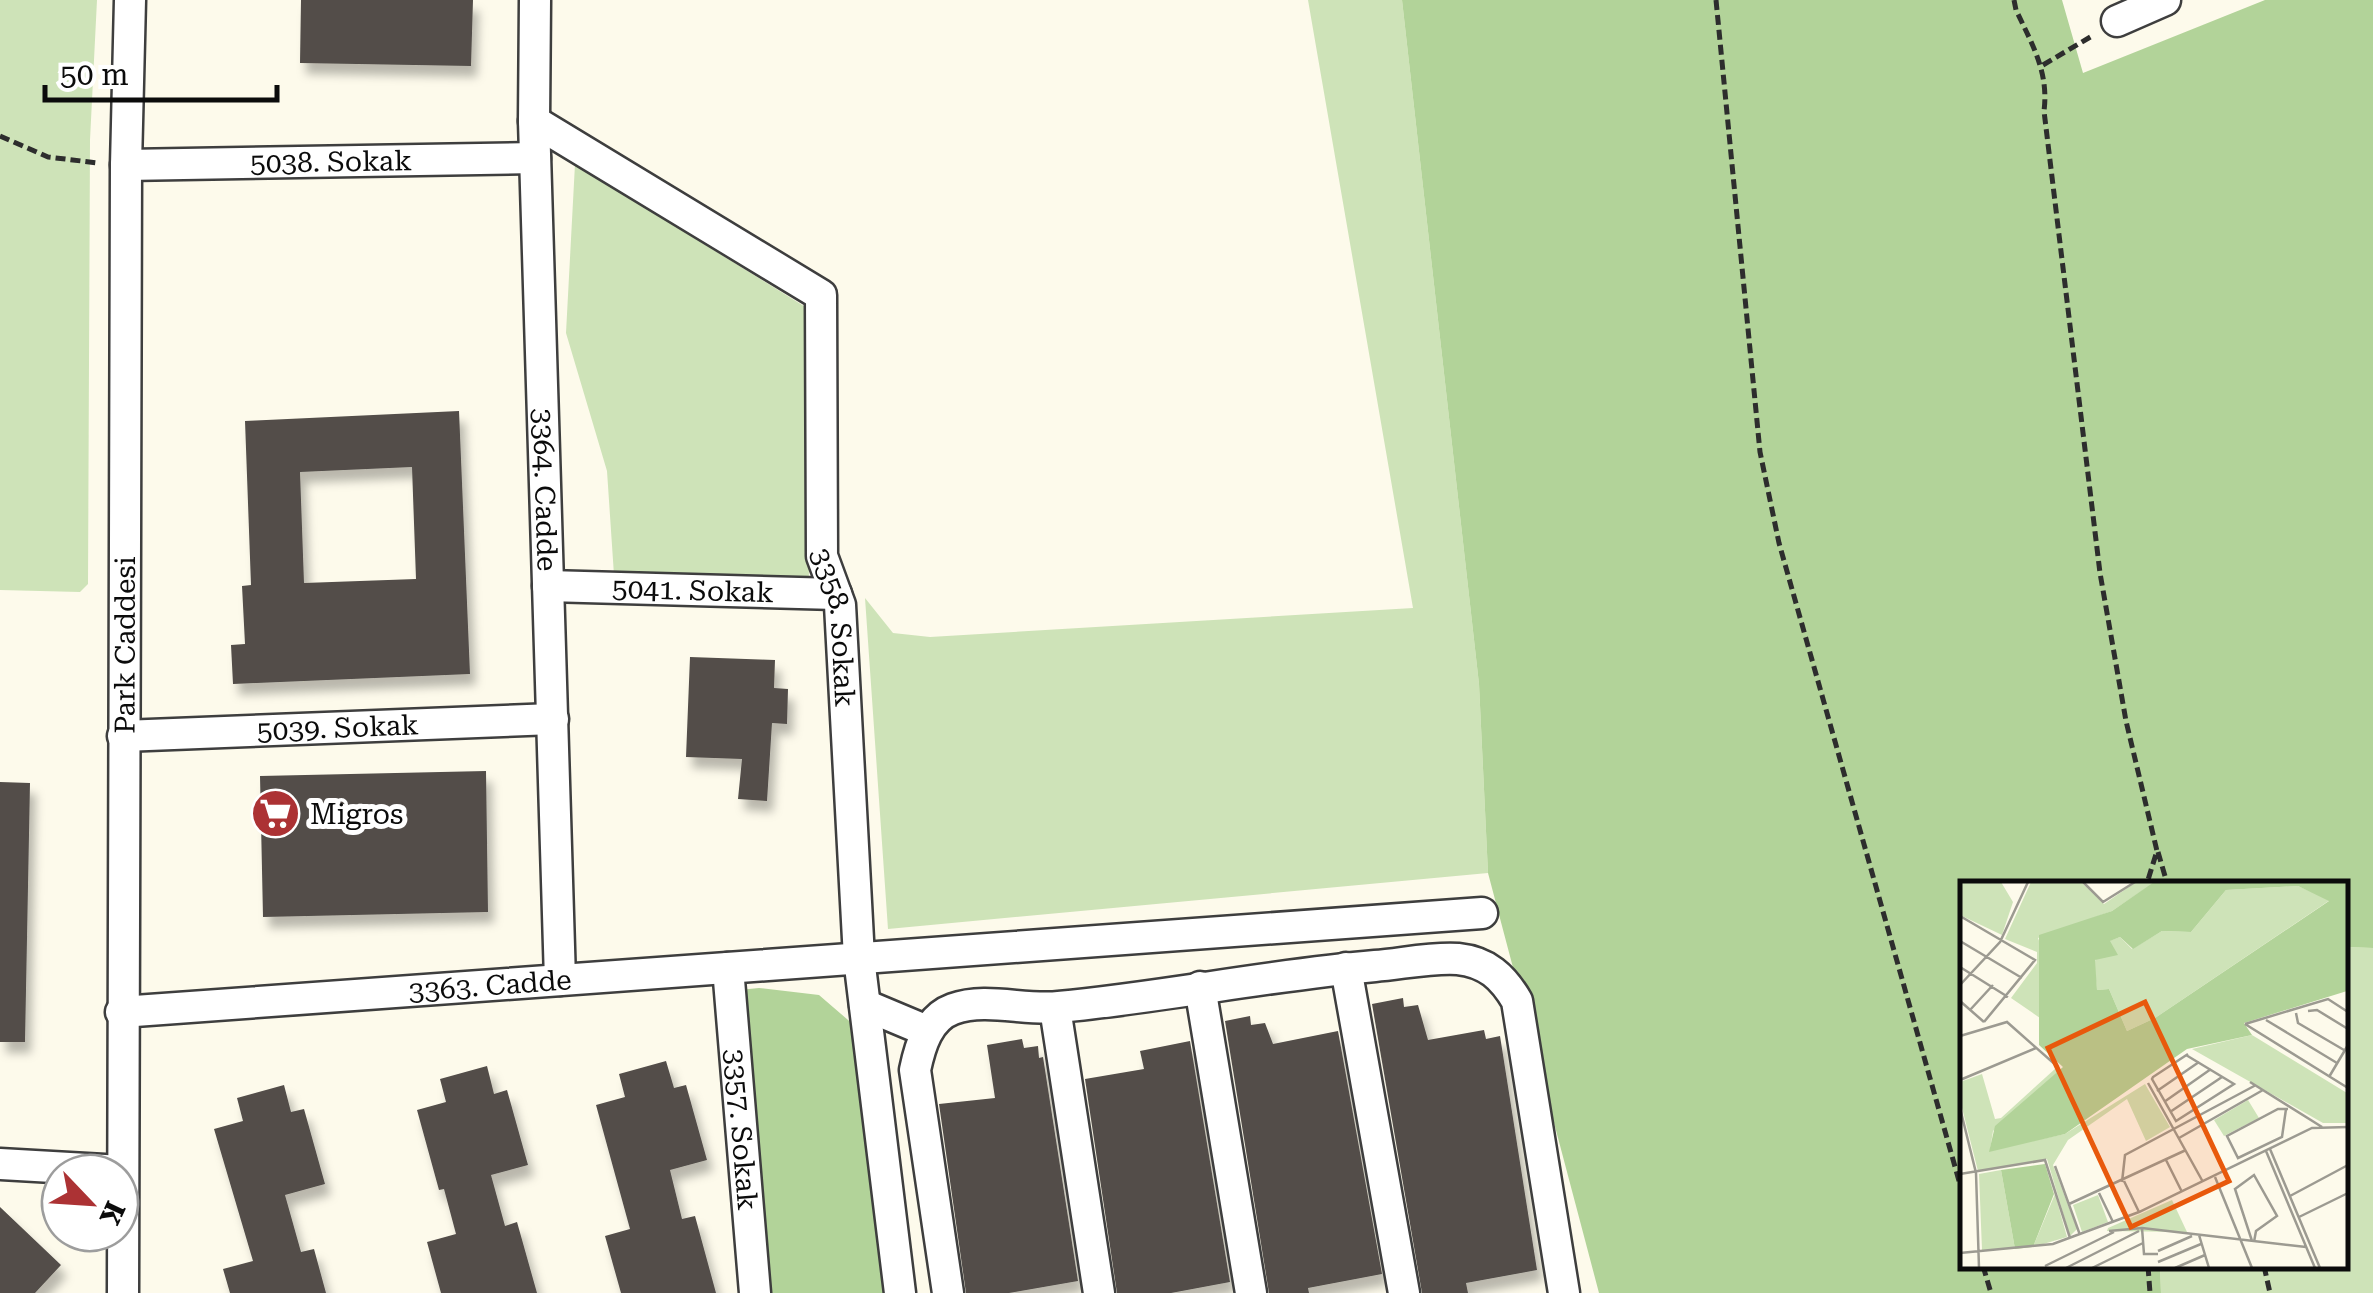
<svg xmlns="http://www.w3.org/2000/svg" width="2373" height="1293" font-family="'Roboto Serif',serif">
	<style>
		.green { fill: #cee3b8 }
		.forest { fill: #b2d399 }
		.building { fill: #524d49; fill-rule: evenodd; filter: url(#shadow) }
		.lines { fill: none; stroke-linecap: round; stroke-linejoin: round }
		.minor-casing { stroke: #3e3e3e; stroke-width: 35 }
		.path { stroke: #2d2d2d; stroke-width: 5; stroke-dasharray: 10 5; stroke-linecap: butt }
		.minor { stroke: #fff; stroke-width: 30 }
		.labels { text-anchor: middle; stroke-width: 10; stroke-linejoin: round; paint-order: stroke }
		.street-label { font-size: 28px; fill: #0b0b0b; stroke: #fff }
		.poi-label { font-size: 28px; fill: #0b0b0b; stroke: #fff; text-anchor: start }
		.inset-road { fill: none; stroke: #9c9a91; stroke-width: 2.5 }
		.view { fill: #e8590c; fill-opacity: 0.15; stroke: #e8590c; stroke-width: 5 }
		.inset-edge { fill: none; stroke: #0b0b0b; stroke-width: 5 }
	</style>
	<defs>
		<filter id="shadow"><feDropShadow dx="6" dy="11" stdDeviation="5" flood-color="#0004"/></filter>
	</defs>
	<rect width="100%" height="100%" fill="#fdfaeb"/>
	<path class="green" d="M0 0H97L90 140 88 584 80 592 0 590Z
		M1308 0H1402L1479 684 1488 873 888 929 865 598 893 633 930 637 1413 608Z
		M575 164 807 308 809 584 614 575 607 471 566 333Z
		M2346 947 2373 948V1293H2161L2160 1266H2346Z"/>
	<path class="forest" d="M1402 0H2062L2083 73 2265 0H2373V948L2346 947V883H1963V1266H2160L2161 1293H1599L1488 873 1479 684Z
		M759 988 819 995 855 1026 884 1293H767L739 990Z"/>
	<path class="building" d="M301 0H473L471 66 300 63Z
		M459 411 470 674 233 684 231 645 245 644 242 586 251 585 245 421ZM412 467 416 579 304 583 300 472Z
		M690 657 775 660 774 688 788 689 787 724 772 723 767 801 738 799 742 759 686 757Z
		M486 771 488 912 263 917 260 776Z
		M0 782 30 783 25 1042H0Z
		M1403 998 1404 1007 1418 1005 1428 1040 1484 1030 1486 1039 1500 1036 1537 1270 1466 1283 1468 1293H1422L1372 1004Z
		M1250 1016 1251 1025 1265 1023 1273 1044 1338 1031 1382 1274 1308 1288 1309 1293H1269L1225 1021Z
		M1022 1039 1024 1048 1038 1046 1039 1058 1043 1057 1078 1281 1009 1293H966L939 1104 995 1098 987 1045Z
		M1190 1041 1230 1282 1171 1293H1117L1085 1079 1144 1069 1140 1051Z
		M666 1061 674 1088 686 1085 707 1160 670 1170 682 1219 695 1216 716 1293H621L605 1236 630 1229 596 1105 625 1097 619 1074Z
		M487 1066 494 1094 507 1090 528 1165 491 1175 505 1226 517 1222 537 1293H441L427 1242 456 1234 444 1189 439 1190 417 1110 446 1102 440 1079Z
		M284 1085 291 1112 304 1109 325 1184 285 1195 301 1252 314 1249 326 1293H230L223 1269 253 1261 214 1129 243 1121 237 1098Z
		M0 1207 61 1265 35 1293H0Z"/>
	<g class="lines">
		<defs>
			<g id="minor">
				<path id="s1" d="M535 0 534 121 560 980"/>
				<path d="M2117 21 2165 0"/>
				<path id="s2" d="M534 121 821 295 822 556 840 605 859 958 900 1293"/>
				<path id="s3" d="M126 165 535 158"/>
				<path id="s4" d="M548 586 836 594"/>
				<path id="s5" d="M123 736 553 719"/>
				<path id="s6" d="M728 968 755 1293"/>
				<path d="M1346 968 1404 1293"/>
				<path d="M1200 987 1251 1293"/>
				<path d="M865 1005 927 1031"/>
				<path d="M1055 1008 1099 1293"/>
				<path id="s7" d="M121 1012 1482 913"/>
				<path d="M0 1164 122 1171"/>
				<path id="s8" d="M123 1293 126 165 130 0"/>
				<path d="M948 1293 915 1070C920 1046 928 1018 953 1009 987 997 1024 1011 1059 1007 1165 997 1269 975 1375 966 1401 964 1432 957 1458 959 1487 962 1503 977 1517 1001L1564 1293"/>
			</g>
		</defs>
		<use href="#minor" class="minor-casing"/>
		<path class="path" d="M1716 0 1760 452 1779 543 1963 1195
			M2014 0 2016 10C2032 44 2049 72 2044 111L2100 573 2126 721 2157 851 2147 883
			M2043 65 2092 36
			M0 136 48 157 98 163
			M2158 852 2167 883
			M1983 1266 1991 1293
			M2148 1266 2150 1293
			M2264 1266 2270 1293"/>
		<use href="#minor" class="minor"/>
	</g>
	<defs>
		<symbol id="supermarket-disc" viewBox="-11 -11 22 22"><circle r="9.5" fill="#ac3234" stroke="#fff"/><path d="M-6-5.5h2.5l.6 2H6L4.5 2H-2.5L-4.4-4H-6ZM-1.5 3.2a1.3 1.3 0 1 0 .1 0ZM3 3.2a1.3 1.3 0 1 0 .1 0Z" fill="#fff"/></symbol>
	</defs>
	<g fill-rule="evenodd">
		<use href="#supermarket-disc" x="248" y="786" width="55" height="55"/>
	</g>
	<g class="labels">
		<g class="street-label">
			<text dy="10" stroke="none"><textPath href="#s3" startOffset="205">5038. Sokak</textPath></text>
			<text dy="10" stroke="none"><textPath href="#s1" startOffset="490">3364. Cadde</textPath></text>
			<text dy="10" stroke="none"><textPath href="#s4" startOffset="145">5041. Sokak</textPath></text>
			<text dy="10" stroke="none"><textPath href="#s2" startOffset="670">3358. Sokak</textPath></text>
			<text dy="10" stroke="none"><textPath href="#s8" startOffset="648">Park Caddesi</textPath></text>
			<text dy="10" stroke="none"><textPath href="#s5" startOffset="215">5039. Sokak</textPath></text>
			<text dy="10" stroke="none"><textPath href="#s7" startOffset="370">3363. Cadde</textPath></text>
			<text dy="10" stroke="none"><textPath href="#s6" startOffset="162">3357. Sokak</textPath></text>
		</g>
		<g class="poi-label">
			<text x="310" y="824">Migros</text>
		</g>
	</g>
	<g transform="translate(1960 881)">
		<rect width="388" height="388" fill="#fdfaeb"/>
		<path d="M0 1H41L53 21 42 54 0 34ZM71 1H121L144 23 176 1H195L152 30 78 57 81 65 80 137 51 117 77 82V71L45 58ZM338 5 370 19 195 137 167 150 149 108 137 109 134 81 149 60 160 56 172 68 202 50 231 51 266 9ZM292 154 387 212V242H363L232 168ZM96 187 100 189 33 250 30 269 105 253 185 203 210 246 186 260 167 218 108 259 93 284 117 348 110 355 87 278 18 290 0 219V201L22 193 35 238 41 237ZM288 219 299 237 264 255 254 239ZM41 289 55 368 22 369 19 293ZM95 313 107 356 73 366ZM138 314 148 341 122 351 113 324ZM212 319 227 351 147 350 148 347Z" fill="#cee3b8"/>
		<path d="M194 1H387V110L284 142 292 154 227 168 105 253 29 271 35 245 103 186 79 164V54L152 30ZM338 5 369 20 195 137 167 150 149 108 137 109 135 79 158 74 150 60 160 56 173 68 202 50 231 51 266 9ZM85 283 94 313 73 366 55 368 41 289Z" fill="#b2d399" fill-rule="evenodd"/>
		<path class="inset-road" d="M123 1 143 21 175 1M0 35 75 79 24 141M0 60 62 97M0 86 48 116M0 104 40 61 68 1M0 120 24 141M10 129 33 104M348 130 357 129 388 148M336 132 338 142 384 169M306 139 377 182M285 143 388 207M285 143 368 118 388 131M0 155 47 141 98 186M226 174 274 203 216 240 192 198 193 196 228 173M369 196 388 164M0 199 76 167M290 201 362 246M188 202 243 301M197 210 239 181M204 221 251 188M0 227 16 292 19 387M326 228 322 256 278 277 267 255 318 228H328M210 231 262 196M219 257 303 209M310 268 360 387M306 270 355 387M206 279 222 311M95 285 120 354M0 293 85 279 110 357M255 296 292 387M164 300 179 331M162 301 165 274 296 204M139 312 153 341M330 315 388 284M109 323 226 269M339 336 388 312M182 347 184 373H198M149 350 182 347 346 366M239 354 249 387M292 360 275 308 294 294 317 335 296 350 294 361M198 370 232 355M0 372 93 363 179 331 352 247 388 246M198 381 241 363M85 385 154 351M106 387 179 350M132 387 183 362M215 387 245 374"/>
		<path class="view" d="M185 121 269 300 171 346 88 167Z"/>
		<rect width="388" height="388" class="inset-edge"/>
	</g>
	<g transform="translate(90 1203) rotate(115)"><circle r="48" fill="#ffffff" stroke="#9d9d9d" stroke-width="2.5"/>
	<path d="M0-8L18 38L0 25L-18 38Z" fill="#ac3234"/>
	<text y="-15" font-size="28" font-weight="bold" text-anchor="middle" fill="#0b0b0b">K</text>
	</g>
	<path d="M45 85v15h232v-15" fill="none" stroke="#0b0b0b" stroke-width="5"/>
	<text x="60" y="85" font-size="30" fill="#0b0b0b" stroke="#ffffff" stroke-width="8" paint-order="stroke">50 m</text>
</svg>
